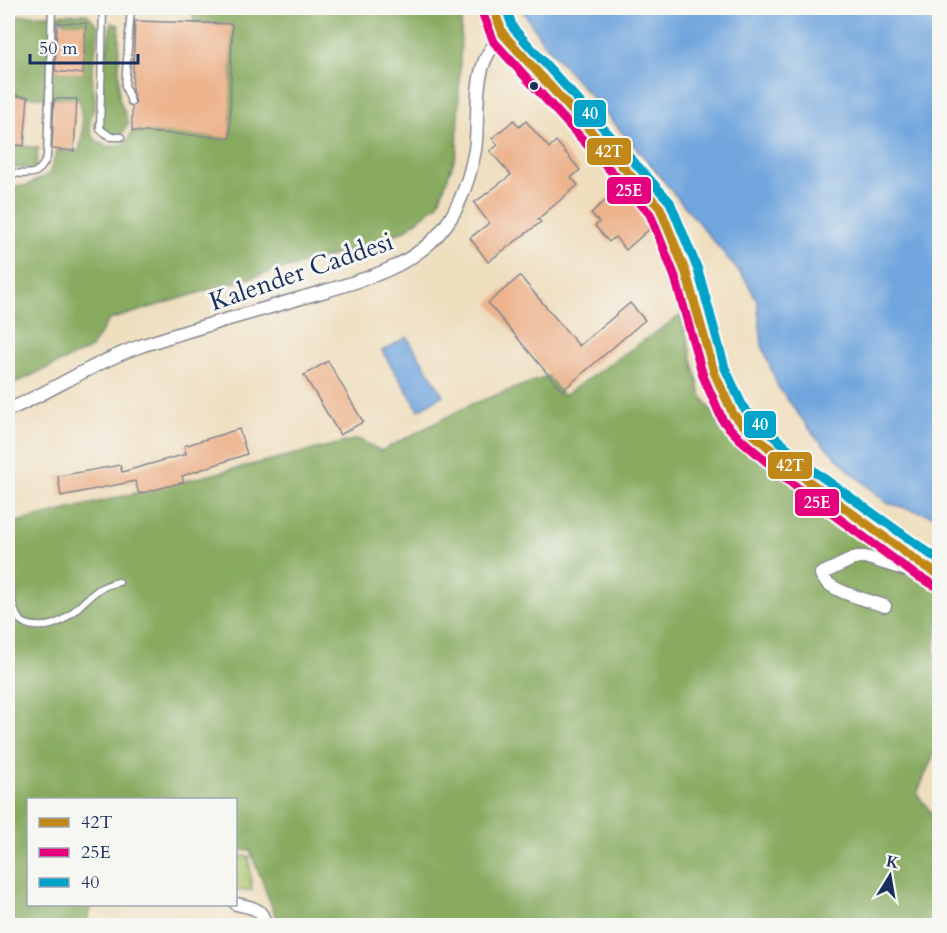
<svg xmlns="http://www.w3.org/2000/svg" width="947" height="933" font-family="Cardo,serif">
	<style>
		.green { fill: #abc66c; stroke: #637a65; stroke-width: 1.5 }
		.forest { fill: #88ab60; stroke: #526d5f; stroke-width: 1.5; fill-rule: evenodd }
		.water { fill: #70a5dd; stroke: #466a9e; stroke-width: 1.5 }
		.building { fill: #edb38c }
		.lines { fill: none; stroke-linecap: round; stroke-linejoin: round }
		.lane-casing { stroke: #85868e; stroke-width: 9 }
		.street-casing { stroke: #85868e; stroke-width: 15 }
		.primary-casing { stroke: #85868e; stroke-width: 22 }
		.lane { stroke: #fff; stroke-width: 6 }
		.street { stroke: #fff; stroke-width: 12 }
		.primary { stroke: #fff; stroke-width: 20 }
		.bus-1-casing { stroke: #f6f6f2; stroke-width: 14 }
		.bus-2-casing { stroke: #f6f6f2; stroke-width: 14 }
		.bus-3-casing { stroke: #f6f6f2; stroke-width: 14 }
		.bus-1 { stroke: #c08818; stroke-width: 9 }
		.bus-2 { stroke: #e5007d; stroke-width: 9 }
		.bus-3 { stroke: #01a3c8; stroke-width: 9 }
		.bus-dot { fill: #1b2f5e; stroke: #f6f6f2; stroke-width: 2 }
		.labels { text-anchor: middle; stroke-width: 6; stroke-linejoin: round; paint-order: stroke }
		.street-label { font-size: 26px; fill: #1b2f5e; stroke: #f6f6f2 }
		.line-badge { stroke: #f6f6f2; stroke-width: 2 }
		.badge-label { font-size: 16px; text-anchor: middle; font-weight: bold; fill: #fff }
	</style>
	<rect width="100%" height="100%" fill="#f6f6f2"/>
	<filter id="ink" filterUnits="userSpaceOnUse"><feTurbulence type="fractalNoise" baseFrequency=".0167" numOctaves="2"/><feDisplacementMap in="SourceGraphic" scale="12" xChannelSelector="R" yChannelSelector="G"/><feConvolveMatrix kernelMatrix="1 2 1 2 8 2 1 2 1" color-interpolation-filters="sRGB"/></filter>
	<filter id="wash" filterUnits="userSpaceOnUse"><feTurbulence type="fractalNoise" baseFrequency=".008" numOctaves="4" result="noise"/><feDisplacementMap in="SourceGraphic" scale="24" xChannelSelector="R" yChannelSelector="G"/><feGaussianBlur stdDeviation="1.35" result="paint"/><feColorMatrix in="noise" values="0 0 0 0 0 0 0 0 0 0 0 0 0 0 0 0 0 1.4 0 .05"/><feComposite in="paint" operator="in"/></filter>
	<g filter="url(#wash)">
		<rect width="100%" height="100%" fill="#efdebe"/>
		<path class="green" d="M249 856 252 890 236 891V857Z"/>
		<path class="forest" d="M247 8H462L457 152 438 204 404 231 342 253 228 284 109 320 90 349 8 386V186H26L49 174 57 151H79L83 132 80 100 8 95V16L87 14 99 27C97 42 94 58 92 73 92 82 95 92 95 101 95 110 88 118 90 128 93 150 127 154 132 131L230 138 232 24 194 23 193 13ZM51 15 67 23H86L83 74 54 71V23Z
			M111 23 119 25V98L129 124 118 138 103 136 94 124 103 113 105 99 100 87Z
			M8 144 38 148 36 168H8Z
			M681 315 701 395 719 422 754 457 797 485 852 531 924 572 939 588V616L934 653 939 658V742L917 794 939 823V925H279L250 850H236V800H28V904L91 905 86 925H8V524L358 439 381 451 472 404 548 376 563 396Z"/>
		<path class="water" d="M521 8H939V517L887 503 850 471 814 435 778 387 762 345 757 301 745 279 643 156 543 42Z
			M407 337 443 395 419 410 382 351Z"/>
		<g id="blocks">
			<path class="building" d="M135 21 232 24 230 138 132 131V107L136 102 132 91Z
				M57 23H86L83 74 55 71Z
				M8 95 28 97 24 146 8 144Z
				M54 99H77L74 151 52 149Z
				M514 120 519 127 526 121 549 148 556 141 580 170 571 178 578 185 538 219 541 222 488 262 470 238 489 223 474 203 511 175 490 151 498 145 492 138Z
				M622 186 652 219 654 225 626 250 615 237 609 242 595 226 599 222 591 213Z
				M520 276 579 346 630 303 645 320 562 391 488 303Z
				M328 361 363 422 340 435 304 375Z
				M239 429 247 454 182 476 184 482 139 494 135 481 61 496 58 476 120 465 122 472 186 454 184 446Z"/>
		</g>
	</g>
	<g filter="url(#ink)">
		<use href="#blocks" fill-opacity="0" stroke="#85868e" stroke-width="1.5"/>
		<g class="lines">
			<defs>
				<path id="lane" d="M103 8 100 129 111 137H121
					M131 8 125 86 131 102
					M8 173C28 173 38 179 47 157L52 8
					M8 579C12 591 11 609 19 619 24 624 29 626 36 626 67 629 78 602 101 588 107 585 113 583 119 582"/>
				<path id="street" d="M8 410C52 391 93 363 138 347 189 329 242 316 294 300 347 284 411 273 446 225 461 204 470 176 475 150 479 121 474 87 485 60 489 50 496 42 503 34
					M885 606C868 600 826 591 821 574L857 557H865L913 572 921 564
					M236 904C250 907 265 908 264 926"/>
				<path id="primary" d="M493 8 503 34 660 208 686 273 714 372 733 414 747 429 808 481 921 564 940 575"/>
			</defs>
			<use href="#lane" class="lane-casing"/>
			<use href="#street" class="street-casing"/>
			<use href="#primary" class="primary-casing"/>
			<use href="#lane" class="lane"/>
			<use href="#street" class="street"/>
			<use href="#primary" class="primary"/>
			<defs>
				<path id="bus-1" d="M493 8 503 34 660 208 686 273 714 372 733 414 747 429 808 481 921 564 940 575"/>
				<path id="bus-2" d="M482 12 494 42 650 214 675 277 703 376 723 421 739 438 800 490 914 574 934 585"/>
				<path id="bus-3" d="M506 8 513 28 670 202 698 270 725 368 743 407 755 420 815 472 940 561"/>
			</defs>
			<use href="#bus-1" class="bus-1-casing"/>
			<use href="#bus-2" class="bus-2-casing"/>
			<use href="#bus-3" class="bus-3-casing"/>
			<use href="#bus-1" class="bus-1"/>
			<use href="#bus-2" class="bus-2"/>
			<use href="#bus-3" class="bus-3"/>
		</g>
	</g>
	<circle class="bus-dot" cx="534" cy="86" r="5"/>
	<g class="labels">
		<g class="street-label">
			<text transform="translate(301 271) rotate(-19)" y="9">Kalender Caddesi</text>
		</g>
	</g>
	<g class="line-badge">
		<rect x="573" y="99" width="34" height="29" rx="6" fill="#01a3c8"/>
		<rect x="586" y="137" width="46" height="29" rx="6" fill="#c08818"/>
		<rect x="606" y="176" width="46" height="29" rx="6" fill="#e5007d"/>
		<rect x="743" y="410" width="34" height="29" rx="6" fill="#01a3c8"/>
		<rect x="767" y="451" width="46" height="29" rx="6" fill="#c08818"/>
		<rect x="794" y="488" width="46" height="29" rx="6" fill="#e5007d"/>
	</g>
	<g class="badge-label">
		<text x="590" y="119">40</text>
		<text x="609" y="157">42T</text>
		<text x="629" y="196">25E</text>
		<text x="760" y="430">40</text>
		<text x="790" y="471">42T</text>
		<text x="817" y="508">25E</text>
	</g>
	<rect width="947" height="933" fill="none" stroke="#f6f6f2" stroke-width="30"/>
	<rect x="27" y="798" width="210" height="108" fill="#f6f6f2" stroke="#9ea6b7" stroke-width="1.5"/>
	<rect x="39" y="818" width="30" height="9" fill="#c08818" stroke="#9ea6b7" stroke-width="1.5"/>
	<text x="81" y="828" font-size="18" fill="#1b2f5e">42T</text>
	<rect x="39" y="848" width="30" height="9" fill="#e5007d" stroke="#9ea6b7" stroke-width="1.5"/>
	<text x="81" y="858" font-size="18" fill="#1b2f5e">25E</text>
	<rect x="39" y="878" width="30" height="9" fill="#01a3c8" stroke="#9ea6b7" stroke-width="1.5"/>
	<text x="81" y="888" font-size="18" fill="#1b2f5e">40</text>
	<g transform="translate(890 876) rotate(11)" stroke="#f6f6f2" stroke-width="4.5" paint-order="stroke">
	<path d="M0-4.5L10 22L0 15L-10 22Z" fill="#1b2f5e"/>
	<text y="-9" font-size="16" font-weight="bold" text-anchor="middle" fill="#1b2f5e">K</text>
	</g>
	<path d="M30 54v9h108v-9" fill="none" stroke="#1b2f5e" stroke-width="3"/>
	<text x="39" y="54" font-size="18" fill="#1b2f5e" stroke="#f6f6f2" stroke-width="4.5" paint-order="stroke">50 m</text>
</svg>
